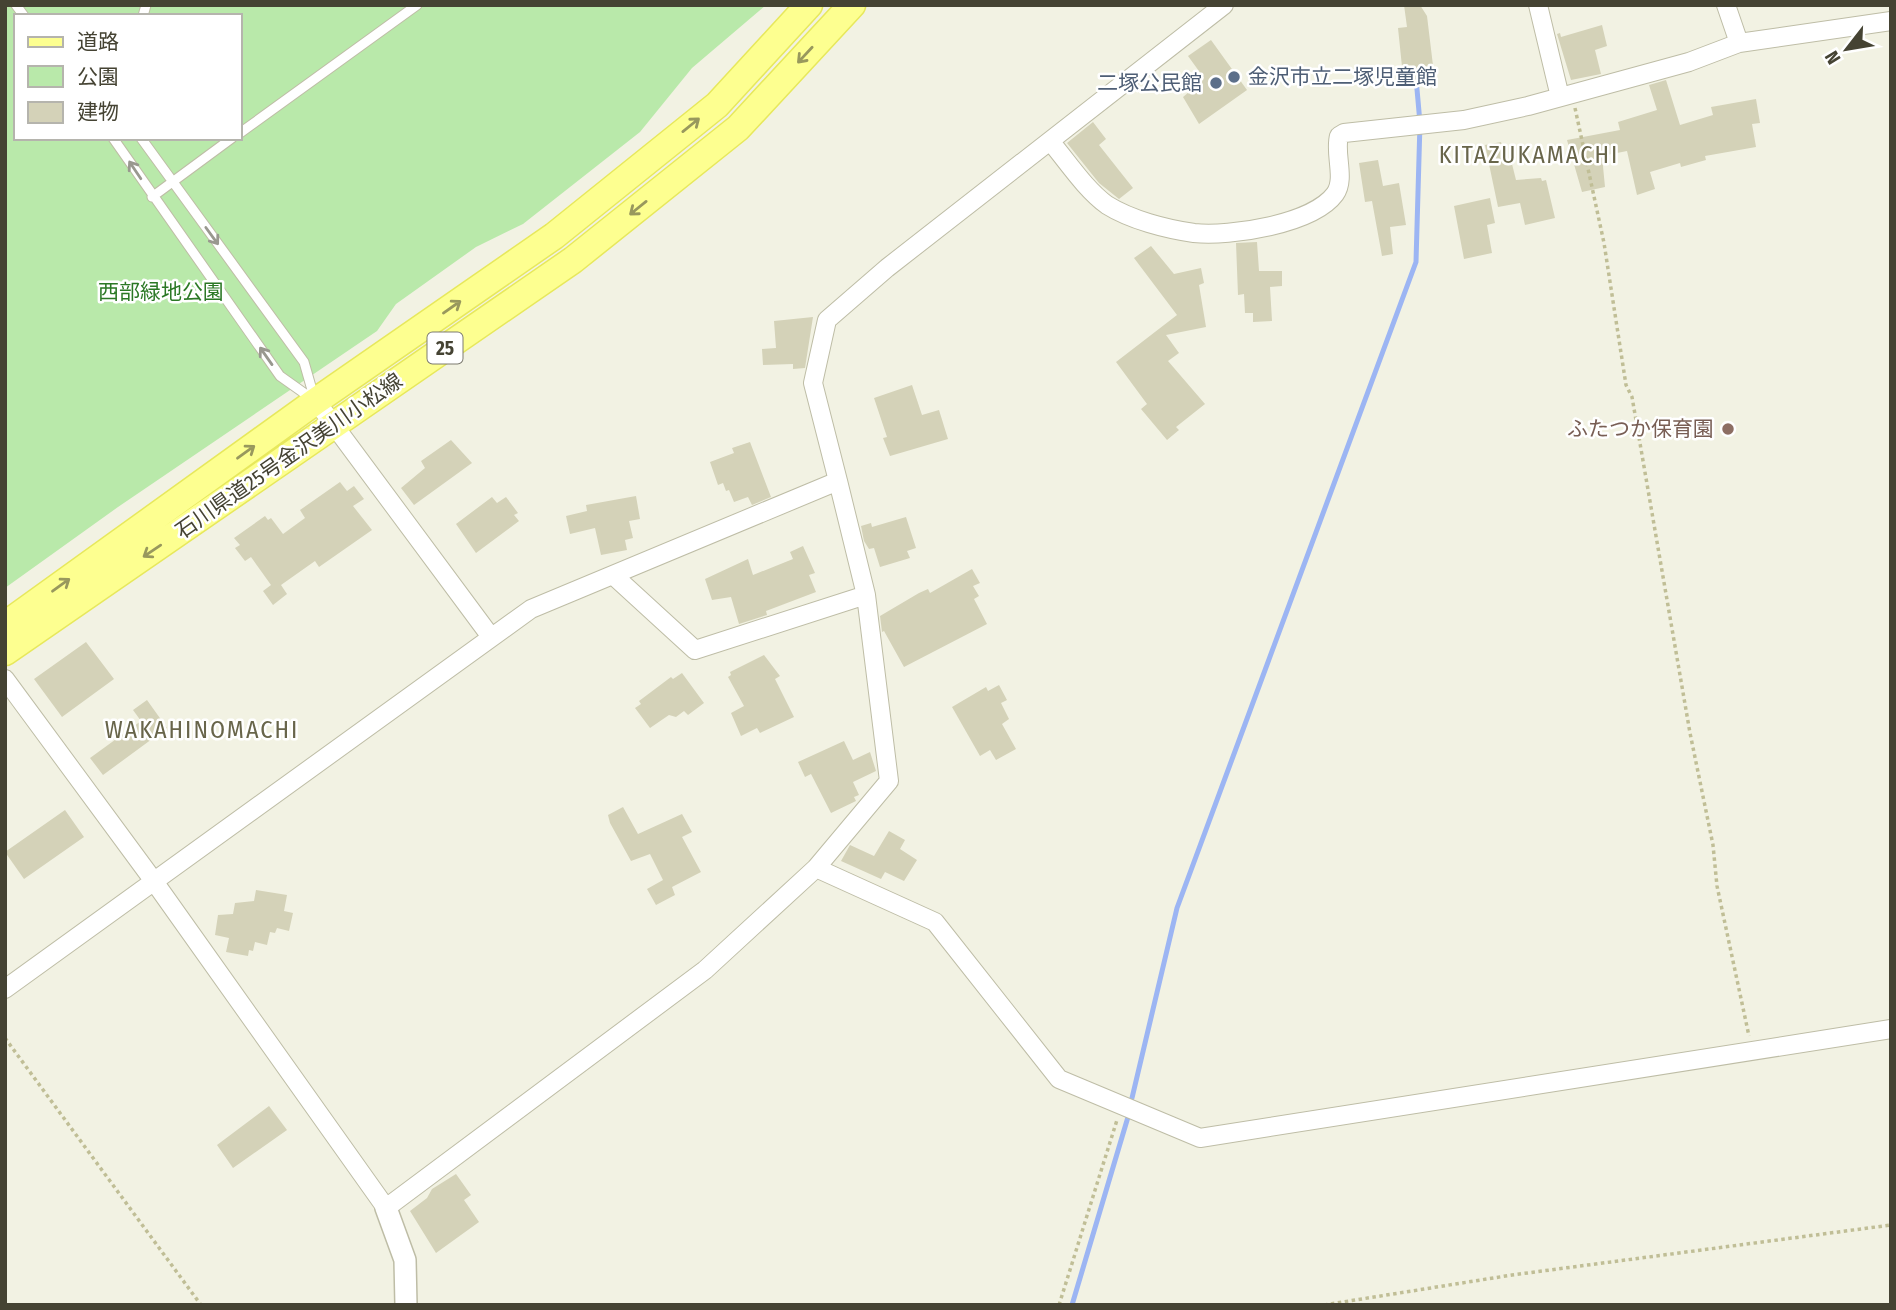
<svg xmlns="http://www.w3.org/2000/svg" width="1896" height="1310" font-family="'Fira Sans Condensed','Noto Sans JP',sans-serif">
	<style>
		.green { fill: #b9e9aa; fill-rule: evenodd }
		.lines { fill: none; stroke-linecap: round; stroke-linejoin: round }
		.stream { stroke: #9cb5f3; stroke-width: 5 }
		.building { fill: #d4d2b8 }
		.service-casing { stroke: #bebda6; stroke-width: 11 }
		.minor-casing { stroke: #bebda6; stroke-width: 20 }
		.tertiary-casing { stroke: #bebda6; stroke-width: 24 }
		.primary-casing { stroke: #e7e85c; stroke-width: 29 }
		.path { stroke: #c0be96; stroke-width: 3.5; stroke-dasharray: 3.5 3.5; stroke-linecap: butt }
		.service { stroke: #fff; stroke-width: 9 }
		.minor { stroke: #fff; stroke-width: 18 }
		.tertiary { stroke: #fff; stroke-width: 21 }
		.primary { stroke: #fdff90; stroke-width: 26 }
		.oneway { stroke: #98985d }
		.oneway2 { stroke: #99988f }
		.service-dot { fill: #5c6f8a; stroke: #fff; stroke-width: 2.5 }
		.education-dot { fill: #8d6e63; stroke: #fff; stroke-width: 2.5 }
		.labels { text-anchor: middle; stroke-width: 5; stroke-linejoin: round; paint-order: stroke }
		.shield { fill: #fff; stroke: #7d7b70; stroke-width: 2 }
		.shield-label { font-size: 19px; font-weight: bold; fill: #454333 }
		.service-label { font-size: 21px; fill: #4e5e75; stroke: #fff; text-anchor: start }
		.park-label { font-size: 21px; fill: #2b7825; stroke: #fff }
		.education-label { font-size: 21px; fill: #785e54; stroke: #fff; text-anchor: end }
		.street-label { font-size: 21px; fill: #454333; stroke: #fff }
		.quarter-label { font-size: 24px; letter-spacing: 2px; fill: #68654a; stroke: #fff }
	</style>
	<rect width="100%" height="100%" fill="#f2f2e3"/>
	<path class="green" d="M5 5H766L692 68 640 132 523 224 476 247 396 304 377 331 118 507 5 588ZM16 16H240V138H16Z"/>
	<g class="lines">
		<path class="stream" d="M1132 1098 1177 908 1416 262 1420 123 1416 78
			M1072 1305 1128 1117"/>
	</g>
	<path class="building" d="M1404 5H1420L1427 16 1435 82 1404 86 1398 28 1407 27Z
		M1602 25 1607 46 1595 50 1601 74 1571 80 1557 34 1560 33 1561 37Z
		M1211 40 1247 90 1199 124 1183 97 1189 92 1187 89 1204 78 1188 56Z
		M1666 80 1680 125 1713 115 1711 107 1756 99 1760 123 1752 124 1756 147 1705 156 1706 160 1681 167 1680 163 1650 172 1655 189 1637 195 1627 151 1602 156 1605 187 1582 192 1567 140 1620 130 1618 122 1657 110 1649 85Z
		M1093 122 1106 139 1099 145 1133 188 1119 199 1099 183 1067 143Z
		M1501 142 1506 161 1511 160 1516 180 1541 178 1542 181 1546 180 1555 218 1525 225 1520 203 1498 207 1485 145Z
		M1378 160 1383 186 1399 183 1406 225 1390 227 1393 254 1382 256 1372 201 1365 202 1359 163Z
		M1490 198 1495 223 1487 225 1492 253 1464 259 1454 206Z
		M1257 242 1259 271H1282V286L1270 287 1272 321 1253 322V313H1245L1244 294 1238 295 1236 243Z
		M1151 246 1174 274 1201 268 1204 283 1199 285 1206 327 1166 335 1179 353 1168 361 1205 404 1176 427 1179 430 1167 440 1141 409 1147 404 1116 362 1177 315 1134 258Z
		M813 317 805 368 793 369V364L763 365 762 349 776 348 774 321Z
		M912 385 922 415 939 410 948 439 890 456 883 438 887 437 874 398Z
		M451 440 472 463 414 505 401 488 425 468 421 461Z
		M750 442 771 497 752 505 748 497 734 502 729 490 726 491 723 483 718 485 710 462 734 453 732 448Z
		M340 482 347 491 354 486 364 499 353 506 372 530 319 567 315 561 281 585 287 594 273 605 263 591 271 585 251 557 245 561 235 548 240 545 234 538 265 516 268 520 271 518 283 534 305 518 300 510Z
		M636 496 640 519 629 521 633 538 625 540 627 550 601 555 595 528 570 534 566 516 587 511 586 505Z
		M492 497 497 503 506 497 518 513 514 515 519 521 476 553 456 524Z
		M906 517 916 548 907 551 910 558 880 567 874 548 869 549 864 541 861 526 871 523 872 527Z
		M803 546 815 573 809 575 816 592 766 611 767 615 739 624 731 597 712 600 705 579 748 559 753 575 793 559 790 552Z
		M972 569 980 583 973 586 979 596 974 599 987 624 904 667 884 631 882 632 880 616 919 593 928 589 930 593Z
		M86 642 114 679 62 717 34 679Z
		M764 655 780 676 775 679 794 717 760 733 757 728 741 736 731 713 744 706 728 677 731 675 730 672Z
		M682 673 704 703 688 715 684 711 676 717 669 715 650 728 635 708 641 704 639 701 671 677 673 679Z
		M999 685 1007 700 1001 703 1009 719 1002 724 1016 749 996 760 990 750 980 756 952 707 986 687 988 691Z
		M147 700 167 728 103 775 90 758 141 721 133 710Z
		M844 741 853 760 870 752 876 771 853 782 859 795 854 797 856 801 831 813 811 774 805 777 798 762Z
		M623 807 638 834 682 814 692 832 682 837 701 872 672 887 675 895 656 905 647 889 663 880 650 854 631 861 610 823 608 815Z
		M65 810 84 837 24 879 5 852Z
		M889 831 905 840 900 849 917 860 904 881 885 872 881 879 841 861 850 845 874 856Z
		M256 890 287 895 284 911 293 913 289 931 277 928 275 933 270 932 267 945 255 942 253 951 249 950 248 956 226 952 229 938 215 935 218 915 233 914 235 903 254 901Z
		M269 1106 287 1130 233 1168 217 1145Z
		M456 1174 471 1195 464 1200 479 1222 436 1253 410 1211 427 1198 432 1189Z"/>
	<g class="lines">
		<defs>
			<path id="service" d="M16 5 24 16
				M143 16 146 5
				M240 133 417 5
				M113 138 280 376 311 398
				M141 138 304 362 314 397
				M152 197 232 138"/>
			<path id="minor" d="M1538 5 1560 97
				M1726 5 1739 43
				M1050 141C1067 161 1085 189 1107 205 1131 220 1166 229 1194 233 1230 237 1313 224 1335 194 1346 179 1334 153 1339 136L1344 133 1464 120 1528 106 1689 62 1739 43 1891 21
				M316 401 491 637
				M838 481 866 595
				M613 575 695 650 866 595 889 781 816 868
				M5 679 153 880 386 1208 705 970 816 868 935 922 1059 1079 1200 1138 1891 1029
				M5 989 531 609 838 481 813 383 827 320 887 268 1224 5"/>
			<path id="tertiary" d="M386 1208 405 1260 406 1305"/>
			<path id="primary" d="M5 625 316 401 554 236 717 105 809 5
				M5 652 573 260 738 128 852 5"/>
		</defs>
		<use href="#service" class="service-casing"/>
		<use href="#minor" class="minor-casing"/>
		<use href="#tertiary" class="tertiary-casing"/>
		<use href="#primary" class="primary-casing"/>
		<path class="path" d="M1575 108 1604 243 1626 385 1632 397 1690 733 1713 845 1717 886 1749 1036
			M5 1038 201 1305
			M1059 1305 1117 1120
			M1324 1305 1512 1275 1891 1225"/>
		<use href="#service" class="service"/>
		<use href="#minor" class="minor"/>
		<use href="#tertiary" class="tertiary"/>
		<use href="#primary" class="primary"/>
	</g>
	<defs><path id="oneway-shaft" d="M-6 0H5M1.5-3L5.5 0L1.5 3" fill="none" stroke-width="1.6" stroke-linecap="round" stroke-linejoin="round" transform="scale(1.75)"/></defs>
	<g class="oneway">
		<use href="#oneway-shaft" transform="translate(805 55) rotate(133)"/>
		<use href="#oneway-shaft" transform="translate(691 125) rotate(-39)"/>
		<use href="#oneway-shaft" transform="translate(638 208) rotate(141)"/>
		<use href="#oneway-shaft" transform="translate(452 307) rotate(-35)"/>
		<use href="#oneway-shaft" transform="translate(246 452) rotate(-36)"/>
		<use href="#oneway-shaft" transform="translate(152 551) rotate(146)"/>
		<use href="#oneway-shaft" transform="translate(61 585) rotate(-36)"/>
	</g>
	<g class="oneway2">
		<use href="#oneway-shaft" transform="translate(135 170) rotate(-124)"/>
		<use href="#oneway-shaft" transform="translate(212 236) rotate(54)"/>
		<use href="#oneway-shaft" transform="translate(266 356) rotate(-125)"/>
	</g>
	<g class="service-dot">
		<circle cx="1234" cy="77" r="7"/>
		<circle cx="1216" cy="83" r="7"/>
	</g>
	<circle class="education-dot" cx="1728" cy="429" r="7"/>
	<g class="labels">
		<rect class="shield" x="427.5" y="332.5" width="35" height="31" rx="5"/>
		<g class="shield-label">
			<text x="445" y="355">25</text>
		</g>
		<g class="service-label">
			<text x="1248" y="84">金沢市立二塚児童館</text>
			<text x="1202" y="90" text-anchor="end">二塚公民館</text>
		</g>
		<g class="park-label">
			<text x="161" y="299">西部緑地公園</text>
		</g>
		<g class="education-label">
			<text x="1714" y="436">ふたつか保育園</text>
		</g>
		<g class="street-label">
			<text transform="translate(289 456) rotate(-35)" y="7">石川県道25号金沢美川小松線</text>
		</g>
		<g class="quarter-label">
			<text x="1529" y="163">KITAZUKAMACHI</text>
			<text x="202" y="738">WAKAHINOMACHI</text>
		</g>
	</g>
	<rect width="1896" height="1310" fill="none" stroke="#454333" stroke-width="14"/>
	<rect x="14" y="14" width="228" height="126" fill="#ffffff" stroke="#b5b4ad" stroke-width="2"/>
	<rect x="28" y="37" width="35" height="10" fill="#fdff90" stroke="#b5b4ad" stroke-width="2"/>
	<text x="77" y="49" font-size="21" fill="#454333">道路</text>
	<rect x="28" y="66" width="35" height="21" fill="#b9e9aa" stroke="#b5b4ad" stroke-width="2"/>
	<text x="77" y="84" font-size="21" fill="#454333">公園</text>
	<rect x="28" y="102" width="35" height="21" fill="#d4d2b8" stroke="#b5b4ad" stroke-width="2"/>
	<text x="77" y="119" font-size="21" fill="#454333">建物</text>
	<g transform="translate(1847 49) rotate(239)" stroke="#ffffff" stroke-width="5" paint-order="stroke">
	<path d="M0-5L12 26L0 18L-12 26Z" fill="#454333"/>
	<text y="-10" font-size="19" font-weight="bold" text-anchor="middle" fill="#454333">N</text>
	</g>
</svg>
